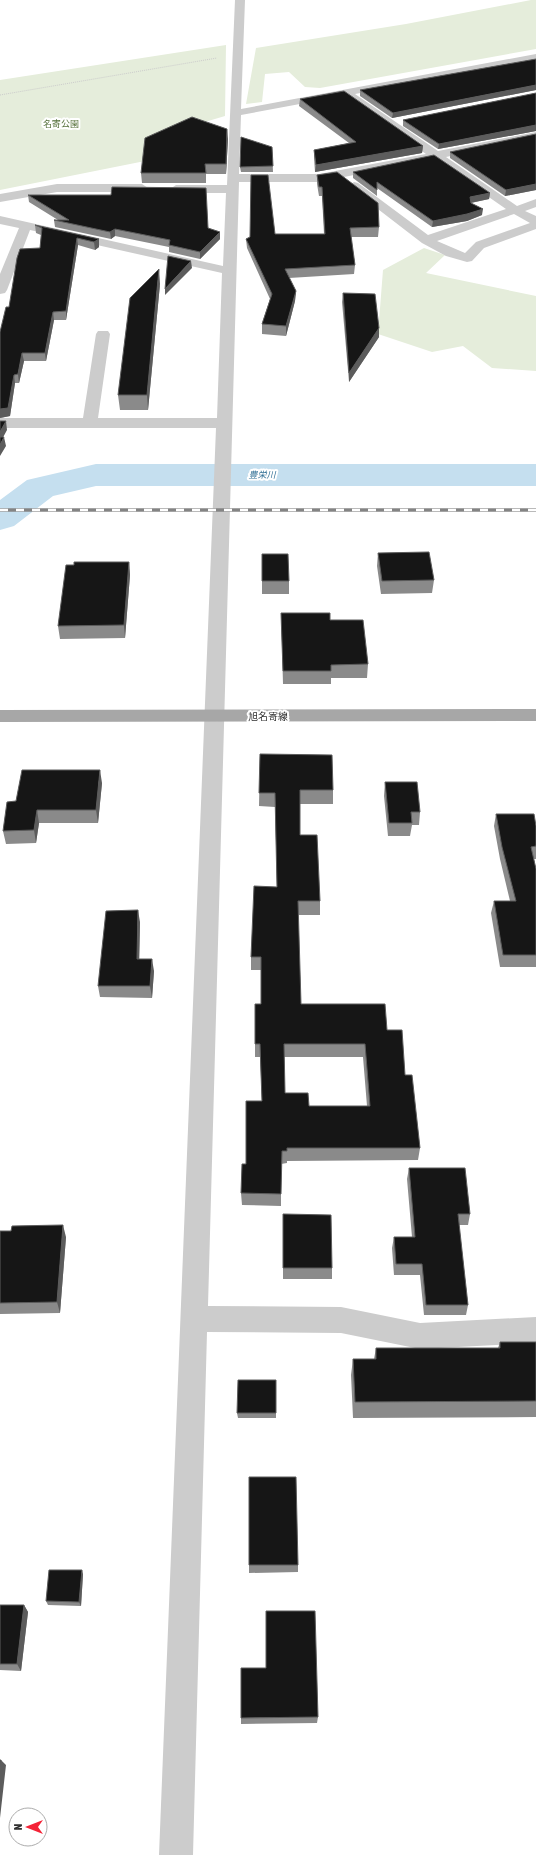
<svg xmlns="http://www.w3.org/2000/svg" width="536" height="1855" font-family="'Asap Condensed','Noto Sans JP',sans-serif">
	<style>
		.green { fill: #e5eddb }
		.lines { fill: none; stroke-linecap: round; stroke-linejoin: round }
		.river { fill: #c5dfef; fill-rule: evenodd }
		.path { stroke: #ccc; stroke-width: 1; stroke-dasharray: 1 1; stroke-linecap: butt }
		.minor { fill: #ccc; fill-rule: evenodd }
		.major { fill: #a7a7a7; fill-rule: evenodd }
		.rail-casing { stroke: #848484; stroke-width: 3.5 }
		.rail { stroke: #fff; stroke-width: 2.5; stroke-dasharray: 8; stroke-linecap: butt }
		.wall { fill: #8a8a8a; fill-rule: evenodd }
		.shaded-wall { fill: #5c5c5c }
		.building { fill: #161616; stroke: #5c5c5c; fill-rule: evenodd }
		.labels { text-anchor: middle; stroke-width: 4; stroke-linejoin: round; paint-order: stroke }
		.far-park-label { font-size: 9px; fill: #526e38; stroke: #fff }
		.far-water-label { font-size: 9px; font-style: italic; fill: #357398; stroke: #fff }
		.street-label { font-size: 10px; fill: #2f2f2f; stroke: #fff }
	</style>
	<rect width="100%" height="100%" fill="#fff"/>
	<path class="green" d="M531 0H536V49L320 88 305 87 289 72 265 74 262 102 246 104 256 48 406 24Z
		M226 45 225 116 144 140 155 159 0 190V80Z
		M424 248 445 255 426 273 536 296V371L492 368 463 346 432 352 378 334 383 270Z"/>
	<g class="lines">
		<path class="river" d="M96 464H536V486H96L53 496 14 526 0 530V500L27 480Z"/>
		<path class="path" d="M0 95 217 58"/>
		<path class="minor" d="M235 0H245L241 109 536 54V60L355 94 438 151 536 132V138L446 157 517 206 536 199V207L525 211 536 216V229L484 248 472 261 467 262 446 256 422 243 348 186 354 182 358 183 428 235 506 209 434 159 319 182H239L208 1306 341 1307 420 1323 536 1317V1343L420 1349 341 1333 207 1332 193 1855H159L216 428H0V418H83L96 334 98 331H108L110 334 98 418H217L222 273 30 230 7 290 5 293 0 294V274L19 228 0 224V216L223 266 226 193H176L170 189 176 185H227ZM343 96 426 154 319 174H239L241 115ZM514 214 530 223 476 242 465 253 437 241Z
			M57 184H142L148 188 142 192H57L0 202V194Z"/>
		<path class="major" d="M536 709V721L0 722V710Z"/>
		<defs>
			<path id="rail" d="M0 510H536"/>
		</defs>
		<use href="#rail" class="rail-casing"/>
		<use href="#rail" class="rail"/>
	</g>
	<path class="wall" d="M536 59V90L392 118 360 96V90Z
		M536 93V131L438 149 403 126V120Z
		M300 99 423 146 422 153 315 172 314 158V150L349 143 299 106Z
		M536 134V190L505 196 450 158V152Z
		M228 139 226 174H206V183H142L141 173Z
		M272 147 273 172H241L240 167Z
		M353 172 490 193 489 199 471 203 482 215 467 221 432 227 377 188V196L353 178Z
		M317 175 379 227 378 237H351L355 265 354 274 289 278 296 291 295 301 286 336 262 334V324L270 299 247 248 246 239 250 237 275 234H324L322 196H319L317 184Z
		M28 195 208 228 220 239 200 259 169 252V247L115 236 111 239 55 227 54 220H58L29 202Z
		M35 225 99 239V247L95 250 78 245 66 320H54L46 361H24L19 383H15L10 416 0 418V332L9 307 40 248 41 235 36 233Z
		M160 284 148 410H120L118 395Z
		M343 293 379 328V337L349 382 342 302Z
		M378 553 434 580 432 593 381 594 377 566Z
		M262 554 289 581V594H262Z
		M129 562 130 575 125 638 60 639 58 626Z
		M281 613 330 620 368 664 367 678H331V684H283Z
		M260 754 333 790V804H300V835L320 901V915H298L301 1004 387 1030 405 1075 420 1148 418 1160 287 1161V1163L281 1164V1206L242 1205 241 1193 246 1164 262 1101 260 1057H255V1044L261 1004V970H251V957L277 887 275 807 259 806ZM284 1057H363L367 1106H309L285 1093Z
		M385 782 420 812 419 825H412L410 836H388L384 796Z
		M102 783 98 823H39L36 843 6 844 3 831 16 801Z
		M496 814 536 826V859H534L536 869V967H500L491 913 494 901H510L500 859 494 826Z
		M140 922 139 959 154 971 152 998 100 997 98 986Z
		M409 1168 470 1214 468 1225H459L468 1305 466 1315H424L420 1275H394L392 1248 394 1237H412L407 1179Z
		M283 1214 332 1268V1279H283Z
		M0 1231 66 1237 60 1313 0 1314Z
		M500 1342H536V1417L353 1418 351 1375 353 1359H374L376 1348H498Z
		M276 1380V1418H238L237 1413Z
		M249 1565H298V1572L249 1573Z
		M83 1574 81 1606 48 1605 46 1601Z
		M0 1605H24L28 1612 21 1671 0 1670Z
		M318 1717 317 1723 241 1724V1718Z"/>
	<path class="shaded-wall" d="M536 85V90L392 118 393 113Z
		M536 125V131L438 149 439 144Z
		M227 129 228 139 226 174V164Z
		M423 146 422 153 315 172 316 165Z
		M536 184V190L505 196 506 190Z
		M490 193 489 199 470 203V197Z
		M483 209 482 215 467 221 432 227 433 221Z
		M115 229V236L111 239 110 232Z
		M220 232V239L200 259V252Z
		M77 238 78 245 66 320V311Z
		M99 239V247L95 250 94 242Z
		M191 261 192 268 165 295V289Z
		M159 269 160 284 148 410 147 395Z
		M296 291 295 301 286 336V326Z
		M53 312 54 320 46 361 45 353Z
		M379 328V337L349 382V373Z
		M22 353 24 361 19 383 18 374Z
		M14 375 15 383 10 416 0 418V409Z
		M6 421 7 430 0 443V432Z
		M4 437 6 446 0 456V445Z
		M129 562 130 575 125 638 124 625Z
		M100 770 102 783 98 823 96 810Z
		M37 810 39 823 36 843 34 830Z
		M138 910 140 922 139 971 137 959Z
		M152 959 154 971 152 998 150 986Z
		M63 1225 66 1237 60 1313 57 1302Z
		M82 1570 83 1574 81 1606 79 1602Z
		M24 1605 28 1612 21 1671 17 1664Z
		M1 1760 6 1765 0 1818V1770Z"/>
	<path class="building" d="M536 59V85L393 113 360 90Z
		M344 91 423 146 316 165 314 150 356 142 300 99Z
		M536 93V125L439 144 403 120Z
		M192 117 227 129 226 164H205L206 173H141L145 138Z
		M536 134V184L506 190 450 152Z
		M241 137 272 147 273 166 240 167Z
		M434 155 490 193 470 197 471 203 483 209 467 214 433 221 377 182V190L353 172Z
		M337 172 378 203 379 227 350 228 355 265 285 269 296 291 286 326 262 324 272 294 246 239 250 237 251 175H268L275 234H325L322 187H319L317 175Z
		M112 187 206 188 208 228 220 232 200 252 169 245 170 240 115 229 110 232 54 220H69L28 195H111Z
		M35 225 99 239 94 242 77 238 66 311 53 312 45 353H22L18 374 14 375 8 408 0 409V332L6 307H9L17 258 20 249 40 248 42 228Z
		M168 256 191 261 165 289Z
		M159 269 147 395H118L130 298Z
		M343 293 375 294 379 328 349 373Z
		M0 421H6L0 432Z
		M0 437H4L0 445Z
		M429 552 434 580 382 581 378 553Z
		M262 554H288L289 581H262Z
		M74 562H129L124 625 58 626 66 565H74Z
		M281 613H330V620H363L368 664 331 665V671H283Z
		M260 754 332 755 333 790H300V835H317L320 901H298L301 1004H385L387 1030H402L405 1075H412L420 1148H287V1151H282L281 1194 241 1193 242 1164H246V1101H262L260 1044H255V1004H261V957H251L254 886 277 887 275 793H259ZM284 1044H365L370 1106H309L308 1093H285Z
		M22 770H100L96 810H37L34 830 3 831 7 802 16 801Z
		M385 782H417L420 812H411L412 823H389Z
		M496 814H534L536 826V846L531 847 536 869V955H503L494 901H516L502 847Z
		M138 910 137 959H152L150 986H98L106 911Z
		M409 1168H465L470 1214H458L468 1305H426L422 1264H396L394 1237H415Z
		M283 1214 331 1215 332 1268H283Z
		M63 1225 57 1302 0 1303V1231H11L12 1226Z
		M500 1342H536V1401L355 1402 353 1359H376V1348H500Z
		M238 1380H276V1413H237Z
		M249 1477H296L298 1565H249Z
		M49 1570H82L79 1602 46 1601Z
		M0 1605H24L17 1664H0Z
		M266 1611H315L318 1717 241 1718V1668H266Z
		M0 1760H1L0 1770Z"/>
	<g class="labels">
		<g class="far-park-label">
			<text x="61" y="127">名寄公園</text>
		</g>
		<g class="far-water-label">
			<text x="262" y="478">豊栄川</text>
		</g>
		<g class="street-label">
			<text x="268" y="720">旭名寄線</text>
		</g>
	</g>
	<g transform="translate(28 1827) rotate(270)"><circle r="19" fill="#ffffff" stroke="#acacac"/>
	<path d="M0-3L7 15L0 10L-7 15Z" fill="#f42236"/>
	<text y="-6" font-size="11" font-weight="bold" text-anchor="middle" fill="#2f2f2f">N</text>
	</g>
</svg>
